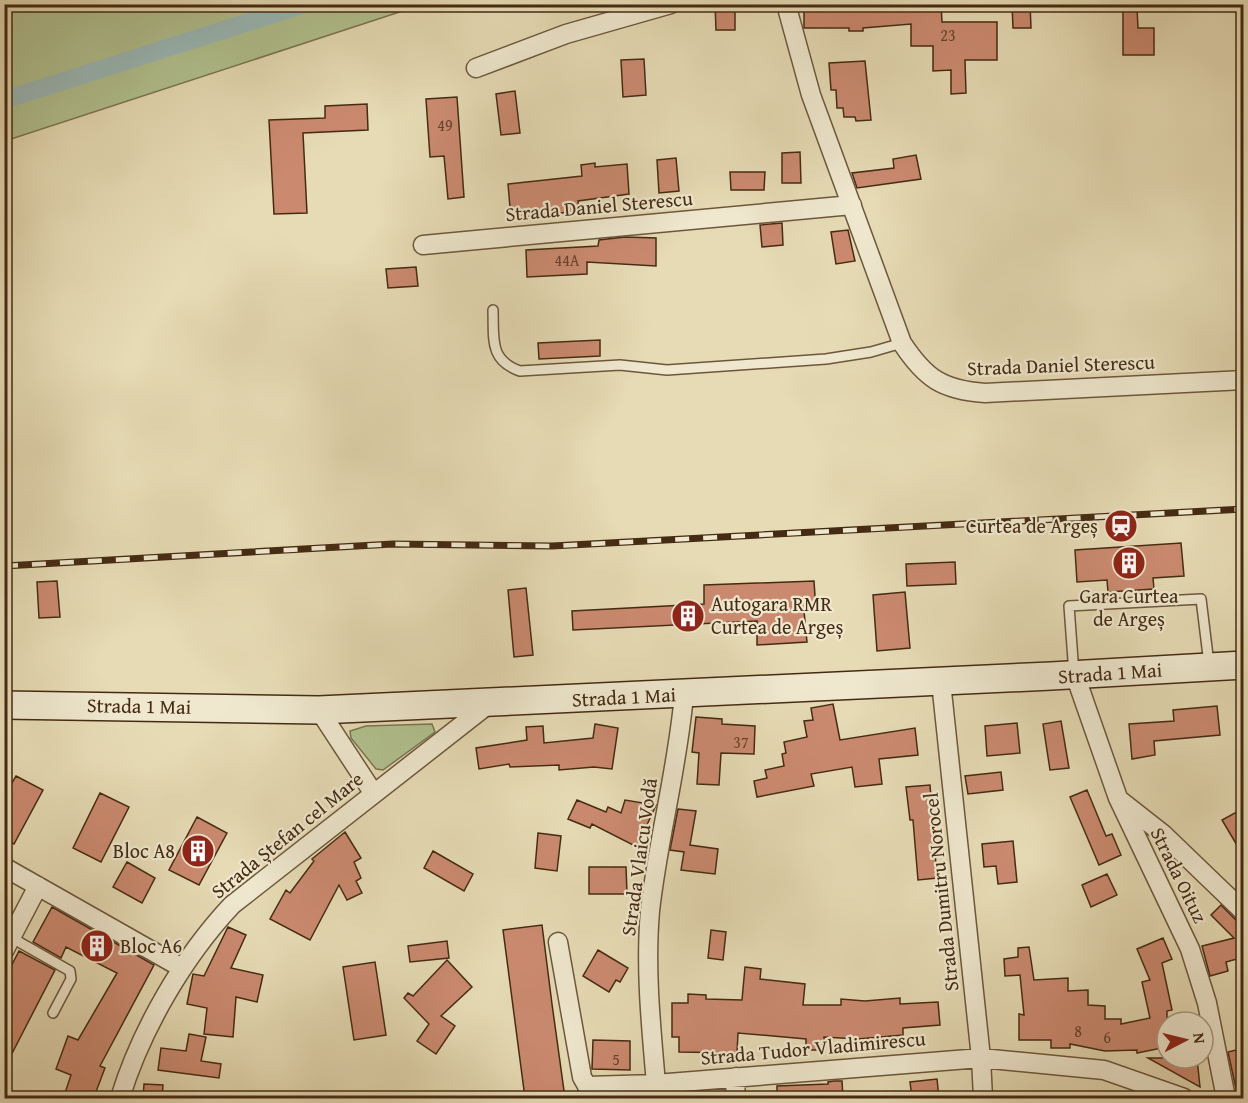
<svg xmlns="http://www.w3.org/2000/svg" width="1248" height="1103" font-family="'Gentium Book Plus',serif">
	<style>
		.green { fill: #b1c190; stroke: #7b7652; stroke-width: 1.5 }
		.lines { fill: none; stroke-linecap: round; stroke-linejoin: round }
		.canal { stroke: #9ab9b7; stroke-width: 18 }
		.building { fill: #cb8a70; stroke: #452b13; stroke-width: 1.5 }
		.lane-casing { stroke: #6d573c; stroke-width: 12 }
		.street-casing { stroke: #6d573c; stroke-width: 21 }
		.secondary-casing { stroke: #452b13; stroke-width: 30 }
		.lane { stroke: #efe8cf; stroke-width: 9 }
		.street { stroke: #efe8cf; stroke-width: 18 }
		.secondary { stroke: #efe8cf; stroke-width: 27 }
		.rail-casing { stroke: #452b13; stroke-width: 7 }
		.rail { stroke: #efe8cf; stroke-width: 4.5; stroke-dasharray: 14; stroke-linecap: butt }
		.labels { text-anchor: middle; stroke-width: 4.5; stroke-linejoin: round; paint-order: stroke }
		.number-label { font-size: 16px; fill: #66432a }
		.street-label { font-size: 20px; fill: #452b13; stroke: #efe8cf }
		.poi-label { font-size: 20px; fill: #452b13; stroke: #efe8cf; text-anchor: end }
	</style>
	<rect width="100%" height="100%" fill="#e6dbb5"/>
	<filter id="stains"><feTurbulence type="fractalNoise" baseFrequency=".00333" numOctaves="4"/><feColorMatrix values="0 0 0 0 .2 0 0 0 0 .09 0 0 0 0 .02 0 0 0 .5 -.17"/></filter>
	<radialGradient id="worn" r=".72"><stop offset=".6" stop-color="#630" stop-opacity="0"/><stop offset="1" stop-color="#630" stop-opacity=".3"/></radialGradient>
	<path class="green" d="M5 4H421V5L5 141Z
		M432 724 435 732 383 770 376 769 351 738 350 731 366 726Z"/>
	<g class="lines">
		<path class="canal" d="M4 100 305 4"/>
	</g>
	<path class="building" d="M715 4H735V30H716Z
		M804 4H941L942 22H997V60H965L966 93 951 94V70L933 71V46H911V24L863 28V31H849V28H804Z
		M1012 4H1030L1031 28H1013Z
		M1123 8H1137L1138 28H1154V55H1123Z
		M644 59 646 95 623 97 621 60Z
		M865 61 871 120 856 121 855 117H844L843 108H837L836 90H831L829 63Z
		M515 91 520 133 501 135 496 94Z
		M457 97 464 197 448 199 444 156 430 157 426 99Z
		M367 104 368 130 303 133 307 213 274 214 269 120 325 118V106Z
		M800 152 801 183H782V153Z
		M916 155 921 179 857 188 852 173 894 168 893 159Z
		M676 158 679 191 659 193 657 160Z
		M595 163V167L627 164 629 194 578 201 579 211 511 219 508 184 582 176 581 165Z
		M730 172H765L764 190H731Z
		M782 223 783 245 762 247 760 225Z
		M848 230 855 261 836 264 831 232Z
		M625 237 656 238V266L587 262V274L527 277 526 250 598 246 599 240Z
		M416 267 418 286 388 288 386 269Z
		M600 340V356L539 359 538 343Z
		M1181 543 1184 576 1153 578 1154 589 1108 592 1107 580 1077 582 1075 550Z
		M955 562 956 584 907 586 906 564Z
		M57 581 60 617 39 618 37 582Z
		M814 581 816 611H804L807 642 757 645V621L573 630 572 611 704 604V585Z
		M526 588 533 655 514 657 508 590Z
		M905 592 910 648 877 651 873 595Z
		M833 704 840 740 915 728 918 755 879 759 882 784 855 787 852 767 811 774 814 786 757 797 754 781 767 778 765 770 784 766 782 754 786 753 784 742 807 737 804 721 813 720 811 708Z
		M1217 706 1220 735 1154 741 1155 755 1132 759 1129 724 1174 721 1173 710Z
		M696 717 722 719V724L755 726 754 754 721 753 719 785 697 784 699 753 692 752Z
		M1061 721 1069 768 1050 770 1043 724Z
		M1017 723 1020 753 987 756 985 726Z
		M595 724 618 728 612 769 594 767 559 770V765L510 767 509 764 479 769 476 748 527 740 526 727 543 726 544 743 593 738Z
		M1001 772 1003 790 968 794 965 776Z
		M16 776 43 790 14 844 4 839V797Z
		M930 785 937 878 918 880 913 820H910L906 787Z
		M1087 790 1106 836 1112 834 1121 855 1099 865 1070 797Z
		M100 793 129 807 101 862 73 848Z
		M577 800 606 812 608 807 621 813 625 800 656 805 637 847 592 824 590 828 568 819Z
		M1244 808V857L1222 820Z
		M678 809 696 811 690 845 718 849 715 874 681 870 684 852 670 850Z
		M197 817 227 833 199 885 169 870Z
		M345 832 361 858 354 862 361 878 356 881 362 893 347 900 339 885 310 940 270 919 286 890 290 893 314 861 312 859Z
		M538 833 561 836 557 871 535 868Z
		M1013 841 1017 882 998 884 996 866 984 867 982 844Z
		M433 851 473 874 464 891 424 868Z
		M127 862 155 878 142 903 113 887Z
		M589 867H626L627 894H589Z
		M1107 874 1117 895 1091 907 1082 885Z
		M1221 905 1236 920 1244 923V957L1226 962 1228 971 1210 976 1202 946 1234 938 1211 915Z
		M52 907 154 965 100 1066 105 1068 94 1097 83 1093 80 1098 65 1093 71 1075 56 1069 68 1036 78 1040 117 973 66 947 61 958 33 942Z
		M542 925 552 1004 565 1098H525L503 930Z
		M228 927 246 935 231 968 263 975 257 1002 236 997 233 1037 204 1034 207 1008 187 1004 193 974 204 976Z
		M711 930 726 932 723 960 708 958Z
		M1163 938 1172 959 1162 963 1172 1010 1167 1011V1047L1137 1053V1050L1105 1051 1070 1044V1048H1051V1040H1019V1014L1024 1015 1020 975 1005 976 1004 959 1018 957V948L1029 947 1034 980 1068 978V991L1088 990V1005L1105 1006V1019H1121V1024L1150 1018 1142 982 1150 980 1137 949Z
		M447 941 449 958 410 962 408 946Z
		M598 950 628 968 620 982 616 980 609 992 583 976Z
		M19 951 55 970 4 1069V980Z
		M447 960 472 987 441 1016 455 1026 436 1054 417 1041 429 1024 404 998 408 993 413 996Z
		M375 962 386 1035 354 1040 343 967Z
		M745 967 761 969 760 979 805 984 803 1005H841V999L865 1001 900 998V1004L938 1002 940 1025 903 1028V1035L858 1039 824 1037V1050H806V1039L738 1033 737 1053 679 1052V1037H672V1003H688V994L706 995V999L742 1000Z
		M189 1034 206 1037 201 1061 221 1064 219 1078 158 1070 161 1048 186 1051Z
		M593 1040 630 1041V1070L592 1069Z
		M1244 1048V1098H1238L1228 1052Z
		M1148 1058H1197L1200 1087Z
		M937 1079 939 1098H912L910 1082Z
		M834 1081H842L843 1098H777V1086L828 1084V1082Z
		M144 1084 163 1085 162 1098H143Z"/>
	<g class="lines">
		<defs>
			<path id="lane" d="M493 310C494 339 489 360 520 371L620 365 667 370 826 359 871 352 902 343
				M1074 674 1069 606 1201 599 1209 664
				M12 938 70 971 71 979 53 1013"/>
			<path id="street" d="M786 4 811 95 902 343C925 378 942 390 985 393L1244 380
				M476 68 566 34 671 4
				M423 245 852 205
				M1075 675 1118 798 1190 949 1207 1003 1226 1098
				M941 682 981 1058 983 1098
				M319 710 374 794
				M1121 801 1163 834 1244 912
				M4 867 182 968
				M558 942 582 1077 587 1086 656 1084 981 1058 1104 1070 1184 1098
				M4 951 38 886
				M120 1098C141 1030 183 957 232 905L490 703
				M654 1098 656 1084C651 1026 645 968 650 911 658 838 678 767 684 694
				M735 1098 736 1077"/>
			<path id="secondary" d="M4 705 319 710 1051 676 1244 665"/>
		</defs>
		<use href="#lane" class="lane-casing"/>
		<use href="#street" class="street-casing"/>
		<use href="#secondary" class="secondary-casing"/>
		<use href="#lane" class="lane"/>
		<use href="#street" class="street"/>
		<use href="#secondary" class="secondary"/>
		<defs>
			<path id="rail" d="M4 566 393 544 552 546 1244 509"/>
		</defs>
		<use href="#rail" class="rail-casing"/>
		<use href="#rail" class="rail"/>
	</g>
	<defs>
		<symbol id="station-disc" viewBox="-11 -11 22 22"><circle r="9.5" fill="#8f2418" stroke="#efe8cf"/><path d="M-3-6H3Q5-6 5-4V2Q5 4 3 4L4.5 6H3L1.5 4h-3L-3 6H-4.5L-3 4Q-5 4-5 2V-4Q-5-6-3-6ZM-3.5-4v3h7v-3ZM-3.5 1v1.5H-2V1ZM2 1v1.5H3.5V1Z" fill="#fff"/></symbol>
		<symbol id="building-disc" viewBox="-11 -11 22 22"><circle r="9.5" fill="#8f2418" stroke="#efe8cf"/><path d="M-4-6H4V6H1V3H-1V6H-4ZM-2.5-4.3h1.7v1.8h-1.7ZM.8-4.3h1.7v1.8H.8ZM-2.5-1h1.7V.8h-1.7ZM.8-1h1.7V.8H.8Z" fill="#fff"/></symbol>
	</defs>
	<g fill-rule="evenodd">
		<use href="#station-disc" x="1102" y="507" width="38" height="38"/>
		<use href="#building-disc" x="1110" y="544" width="38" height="38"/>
		<use href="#building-disc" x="669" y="597" width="38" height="38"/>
		<use href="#building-disc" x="179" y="832" width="38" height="38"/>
		<use href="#building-disc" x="78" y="927" width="38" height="38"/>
	</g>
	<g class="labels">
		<g class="number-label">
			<text x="948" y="41">23</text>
			<text x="445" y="131">49</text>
			<text x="567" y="266">44A</text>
			<text x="741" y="748">37</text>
			<text x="1078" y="1037">8</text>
			<text x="1107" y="1043">6</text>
			<text x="616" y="1065">5</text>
		</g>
		<g class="street-label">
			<text transform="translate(599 206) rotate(-5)" y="7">Strada Daniel Sterescu</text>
			<text transform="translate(1061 365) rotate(-2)" y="7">Strada Daniel Sterescu</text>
			<text transform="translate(1110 673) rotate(-4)" y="7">Strada 1 Mai</text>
			<text transform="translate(624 697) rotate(-3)" y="7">Strada 1 Mai</text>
			<text transform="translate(139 706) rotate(1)" y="7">Strada 1 Mai</text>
			<text transform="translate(287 835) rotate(-39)" y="7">Strada Ștefan cel Mare</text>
			<text transform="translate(639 857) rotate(-82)" y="7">Strada Vlaicu Vodă</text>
			<text transform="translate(1179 875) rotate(64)" y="7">Strada Oituz</text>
			<text transform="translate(941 892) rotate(-96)" y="7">Strada Dumitru Norocel</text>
			<text transform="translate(813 1048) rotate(-5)" y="7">Strada Tudor Vladimirescu</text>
		</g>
		<g class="poi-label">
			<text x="1098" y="533">Curtea de Argeș</text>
			<text x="1129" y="603" text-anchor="middle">Gara Curtea<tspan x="1129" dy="23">de Argeș</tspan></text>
			<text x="711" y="611" text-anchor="start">Autogara RMR<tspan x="711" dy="23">Curtea de Argeș</tspan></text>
			<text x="175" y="858">Bloc A8</text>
			<text x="120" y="953" text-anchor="start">Bloc A6</text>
		</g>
	</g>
	<rect width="1248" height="1103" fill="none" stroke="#e6dbb5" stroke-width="24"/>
	<rect x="6" y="6" width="1236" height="1091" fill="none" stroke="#452b13" stroke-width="3"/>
	<rect x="12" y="12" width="1224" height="1079" fill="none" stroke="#452b13" stroke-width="1.5"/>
	<g transform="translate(1185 1040) rotate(83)"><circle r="28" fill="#efe8cf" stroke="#ab9c84" stroke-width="1.5"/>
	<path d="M0-4.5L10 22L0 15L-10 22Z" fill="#8f2418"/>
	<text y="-9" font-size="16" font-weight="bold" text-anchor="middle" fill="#452b13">N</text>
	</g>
	<rect width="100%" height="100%" filter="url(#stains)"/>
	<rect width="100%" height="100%" fill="url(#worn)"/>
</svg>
